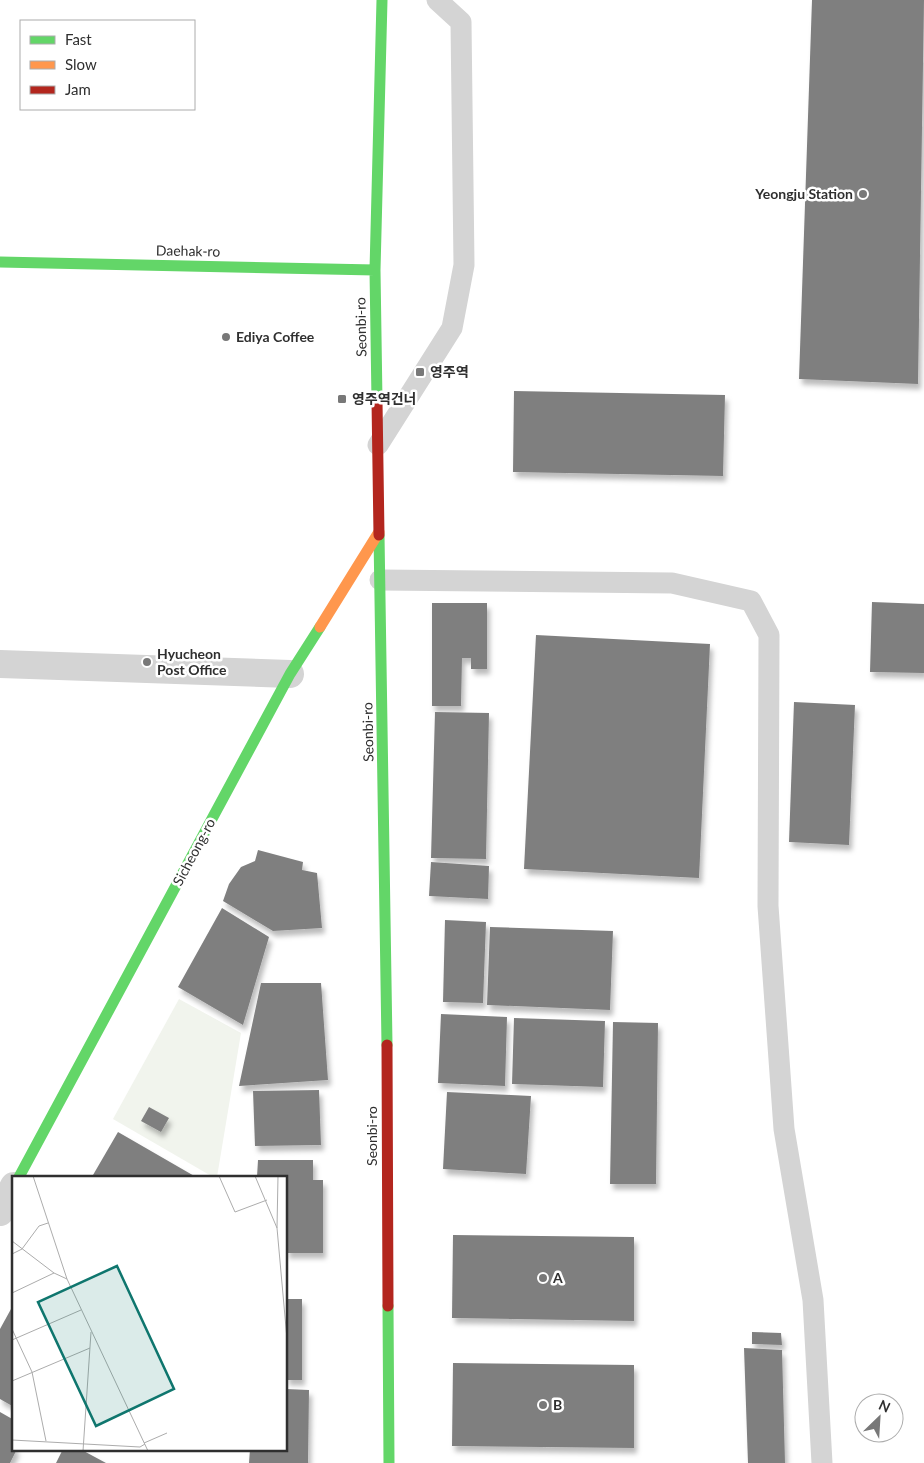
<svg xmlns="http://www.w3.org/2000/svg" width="924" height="1463" font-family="Lato,'Noto Sans KR',sans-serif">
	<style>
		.green { fill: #f1f4ed }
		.building { fill: #7f7f7f; filter: url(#shadow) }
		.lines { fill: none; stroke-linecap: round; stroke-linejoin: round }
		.lane { stroke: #d4d4d4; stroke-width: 21 }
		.street { stroke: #d4d4d4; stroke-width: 28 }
		.fast { stroke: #63d668; stroke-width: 11 }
		.slow { stroke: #ff974d; stroke-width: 11 }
		.jam { stroke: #b3261e; stroke-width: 11 }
		.poi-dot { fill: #787878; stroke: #fff; stroke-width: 2 }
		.labels { text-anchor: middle; stroke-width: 5; stroke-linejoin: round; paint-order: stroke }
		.poi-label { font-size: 14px; font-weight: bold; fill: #2f2f2f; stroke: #fff; text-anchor: start }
		.street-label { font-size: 14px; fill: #2f2f2f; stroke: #fff }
		.inset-road { fill: none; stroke: #acacac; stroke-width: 1 }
		.view { fill: #0f766e; fill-opacity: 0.15; stroke: #0f766e; stroke-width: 2.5 }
		.inset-edge { fill: none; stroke: #2f2f2f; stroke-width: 2.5 }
	</style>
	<defs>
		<filter id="shadow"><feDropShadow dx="3" dy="5.5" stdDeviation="2.5" flood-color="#0004"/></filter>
	</defs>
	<rect width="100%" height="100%" fill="#fff"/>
	<path class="green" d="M179 999 241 1033 217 1177H213L113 1119Z"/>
	<path class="building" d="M812 0H924L918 384 799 379Z
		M514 391 725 395 723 476 513 472Z
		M872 602 924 604V673L870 672Z
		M432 603H487V669H471V658H462L461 706H432Z
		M536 635 710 644 699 878 524 869Z
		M794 702 855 705 849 845 789 842Z
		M435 712 489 713 486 859 431 858Z
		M258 850 303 862 302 870 317 873 322 928 273 931 223 901 229 884 241 867 255 861Z
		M431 862 489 866 488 899 429 896Z
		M222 908 269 937 243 1025 178 987Z
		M445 920 486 922 483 1003 443 1002Z
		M490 927 613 931 610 1010 487 1005Z
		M261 983H321L328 1080 239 1086Z
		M441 1014 507 1017 505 1086 438 1083Z
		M514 1018 605 1021 603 1087 512 1084Z
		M613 1022 658 1023 656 1184H610Z
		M319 1090 321 1145 255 1146 253 1091Z
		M447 1092 531 1096 526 1174 443 1169Z
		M149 1107 169 1118 161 1132 141 1121Z
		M118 1132 196 1177H96L93 1175Z
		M258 1160H313V1180H323V1253H286V1177H257Z
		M453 1235 634 1237V1321L452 1318Z
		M286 1299H302V1380H286Z
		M11 1309 14 1311V1407L0 1399V1329Z
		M752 1332 781 1333 782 1345 752 1344Z
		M744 1348 782 1350 785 1463H748Z
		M453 1363 634 1365V1448L452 1446Z
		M286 1389 309 1390 308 1463H249L250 1449H286Z
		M0 1412 14 1420V1449H17L10 1463H0Z
		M63 1449H80L106 1463H56Z"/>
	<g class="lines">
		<path class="lane" d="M378 445 452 328 464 265 461 22 437 0
			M380 580 672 583 751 601 769 635 768 906 784 1129 813 1300 822 1463"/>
		<path class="street" d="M0 664 290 674
			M0 1212 14 1186"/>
		<path class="fast" d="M0 262 375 270
			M377 401 375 270 382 0
			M379 535 387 1045
			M19 1177 290 674 320 627
			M388 1306 389 1463"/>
		<path class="slow" d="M320 627 379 532"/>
		<path class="jam" d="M377 401 379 535
			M387 1045 388 1306"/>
	</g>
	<g class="poi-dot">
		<circle cx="863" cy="194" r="5"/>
		<circle cx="226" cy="337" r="5"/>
		<rect x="415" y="367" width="10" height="10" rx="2.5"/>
		<rect x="337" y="394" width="10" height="10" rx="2.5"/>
		<circle cx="147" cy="662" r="5"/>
		<circle cx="543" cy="1278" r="5"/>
		<circle cx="543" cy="1405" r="5"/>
	</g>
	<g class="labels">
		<g class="poi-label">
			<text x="853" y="199" text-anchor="end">Yeongju Station</text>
			<text x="236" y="342">Ediya Coffee</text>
			<text x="430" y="377">영주역</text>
			<text x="352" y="404">영주역건너</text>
			<text x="157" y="659">Hyucheon<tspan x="157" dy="16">Post Office</tspan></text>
			<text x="553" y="1283">A</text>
			<text x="553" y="1410">B</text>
		</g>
		<g class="street-label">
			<text transform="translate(188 251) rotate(1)" y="5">Daehak-ro</text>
			<text transform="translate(361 327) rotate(-91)" y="5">Seonbi-ro</text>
			<text transform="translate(368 732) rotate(-91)" y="5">Seonbi-ro</text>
			<text transform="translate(194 852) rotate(-62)" y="5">Sicheong-ro</text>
			<text transform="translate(372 1136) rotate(-90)" y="5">Seonbi-ro</text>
		</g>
	</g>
	<g transform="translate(12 1176)">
		<rect width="275" height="275" fill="#fff"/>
		<path class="inset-road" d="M21 0 55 103 136 275M207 0 223 36 255 24M243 0 265 52 275 163M265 52 266 0M0 65 42 97 55 103M0 78 10 73 27 50 36 47M0 117 42 97M0 153 20 196 34 265M0 164 69 134M0 205 78 172M0 264 128 271 133 268M132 267 155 257M71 275 79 156"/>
		<path class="view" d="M105 90 162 213 84 250 26 126Z"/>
		<rect width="275" height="275" class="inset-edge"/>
	</g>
	<rect x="20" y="20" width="175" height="90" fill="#ffffff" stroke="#acacac"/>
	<rect x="30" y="36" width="25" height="8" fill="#63d668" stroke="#acacac"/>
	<text x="65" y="45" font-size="15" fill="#2f2f2f">Fast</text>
	<rect x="30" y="61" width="25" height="8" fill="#ff974d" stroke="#acacac"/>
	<text x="65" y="70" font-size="15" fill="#2f2f2f">Slow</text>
	<rect x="30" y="86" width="25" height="8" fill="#b3261e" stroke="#acacac"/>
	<text x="65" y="95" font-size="15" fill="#2f2f2f">Jam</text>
	<g transform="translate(879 1418) rotate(25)"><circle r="24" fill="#ffffff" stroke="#acacac"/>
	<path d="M0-4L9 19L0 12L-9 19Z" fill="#787878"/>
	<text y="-8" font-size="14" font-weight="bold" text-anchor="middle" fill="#2f2f2f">N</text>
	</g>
</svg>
